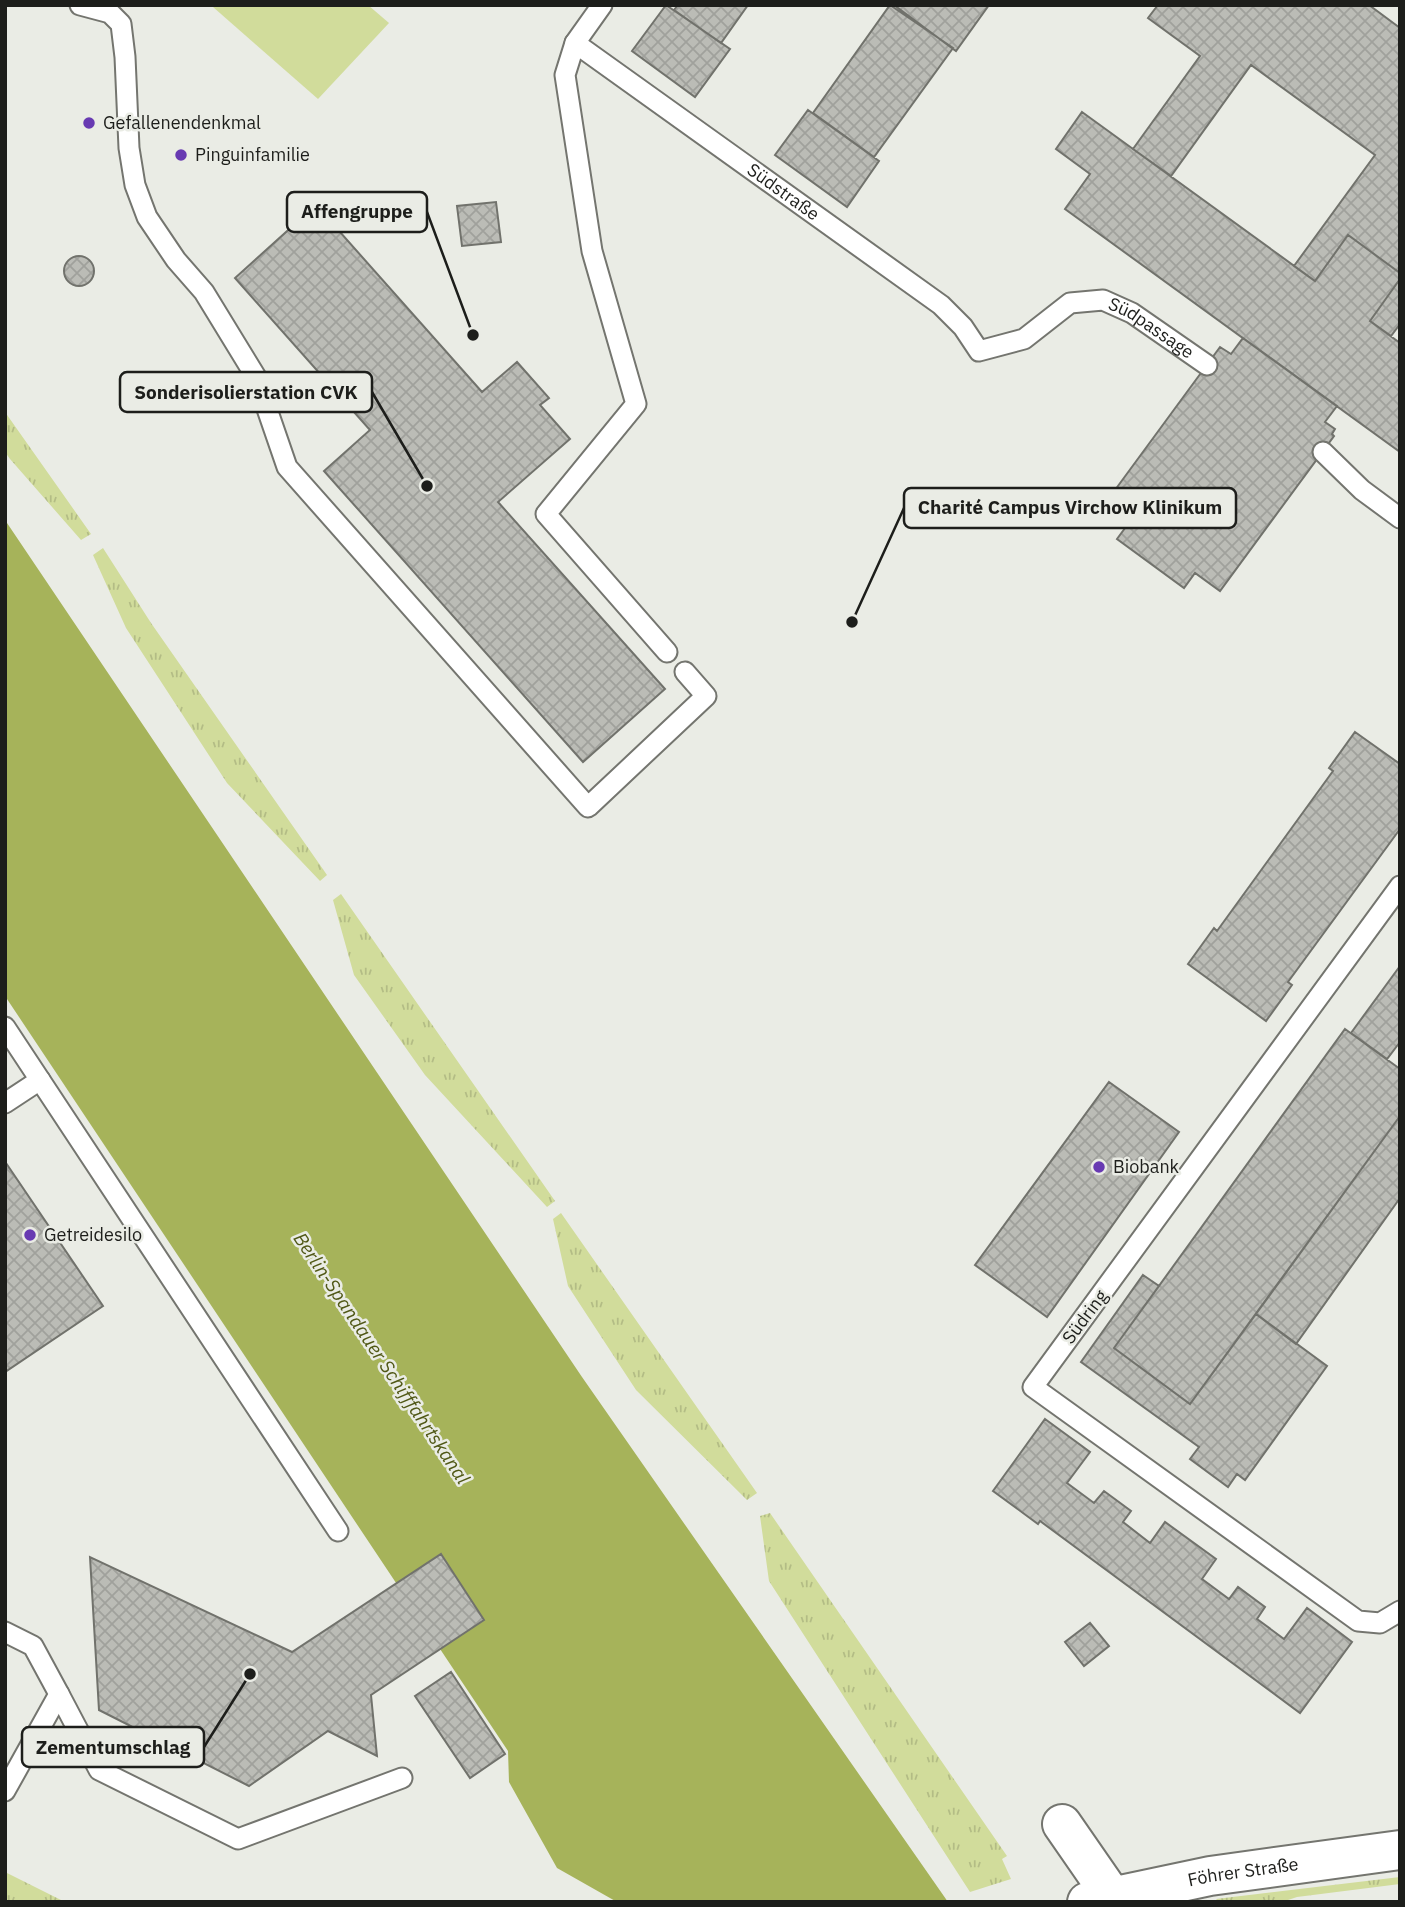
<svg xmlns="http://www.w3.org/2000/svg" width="1405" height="1907" font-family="'IBM Plex Sans',sans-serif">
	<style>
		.grass { fill: url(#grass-tufts) }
		.pitch { fill: #d1dc9b }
		.water { fill: #a6b35a }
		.building { fill: url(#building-cross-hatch); stroke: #71726c; stroke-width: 2 }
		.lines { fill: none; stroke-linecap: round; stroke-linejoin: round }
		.service-casing { stroke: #74756f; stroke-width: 23 }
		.tertiary-casing { stroke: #74756f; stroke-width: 42 }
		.secondary-casing { stroke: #74756f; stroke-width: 42 }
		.service { stroke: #fff; stroke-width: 19 }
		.tertiary { stroke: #fff; stroke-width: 38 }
		.secondary { stroke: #fff; stroke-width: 38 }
		.poi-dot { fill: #683ab2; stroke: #eaece5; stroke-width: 2.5 }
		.labels { text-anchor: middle; stroke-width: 5; stroke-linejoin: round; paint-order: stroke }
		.poi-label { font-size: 18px; fill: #1d1e1b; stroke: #eaece5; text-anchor: start }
		.street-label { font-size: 18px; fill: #1d1e1b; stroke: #eaece5 }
		.water-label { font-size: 19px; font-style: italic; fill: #505816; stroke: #eaece5 }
		.leader { fill: none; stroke: #1d1e1b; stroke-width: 2.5 }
		.callout-dot { fill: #1d1e1b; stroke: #eaece5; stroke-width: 2.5 }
		.callout { fill: #eaece5; stroke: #1d1e1b; stroke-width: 2.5 }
		.callout-label { font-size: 19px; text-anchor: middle; font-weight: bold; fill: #1d1e1b }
	</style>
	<defs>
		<pattern id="grass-tufts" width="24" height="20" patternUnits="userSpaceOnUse" patternTransform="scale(1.75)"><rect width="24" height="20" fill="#d1dc9b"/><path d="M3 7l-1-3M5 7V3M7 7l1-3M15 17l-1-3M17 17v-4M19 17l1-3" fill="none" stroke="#b3bc85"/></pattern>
		<pattern id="building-cross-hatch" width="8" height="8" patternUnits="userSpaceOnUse" patternTransform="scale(1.75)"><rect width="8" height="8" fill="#bbbcb6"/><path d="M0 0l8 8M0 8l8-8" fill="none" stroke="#a0a19c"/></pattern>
	</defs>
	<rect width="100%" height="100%" fill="#eaece5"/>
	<path class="grass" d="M5 412 91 534 81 540 10 459 5 452Z
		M103 548 151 623 327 875 320 881 227 783 126 628 93 555Z
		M341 894 555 1201 547 1207 425 1075 354 975 333 900Z
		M561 1213 757 1493 747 1500 636 1390 568 1286 553 1219Z
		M770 1513 1007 1856 1002 1859 1011 1879 970 1892 769 1581 760 1516Z
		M5 1872 65 1902H5Z
		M1400 1877V1884L1297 1897 1282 1902H1219L1216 1899Z"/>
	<path class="pitch" d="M215 5H368L389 23 318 99 213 7Z"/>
	<path class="water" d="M5 520 582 1377 948 1902H617L557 1868 509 1782 508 1751 5 996Z"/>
	<path class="building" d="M666 5 730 49 695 97 632 51Z
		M678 5H748L721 43 674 10Z
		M890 5 953 48 874 157 813 113Z
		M894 5H989L956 51Z
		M1158 5H1369L1400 28V273L1348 235 1315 281 1294 266 1375 155 1251 65 1171 176 1133 149 1200 56 1148 18Z
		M808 110 879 161 847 207 775 155Z
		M1082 112 1315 281 1348 235 1400 273V279L1370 321 1400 343V452L1065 209 1090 174 1056 149Z
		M496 202 501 242 462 246 457 206Z
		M316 205 482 392 517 362 549 398 540 405 570 439 498 502 665 689 583 762 324 471 370 430 235 278Z
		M64 271a15 15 0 1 1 30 0a15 15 0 1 1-30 0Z
		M1400 279V324L1391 336 1370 321Z
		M1243 338 1337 406 1325 422 1335 429 1332 434 1334 436 1220 591 1195 573 1184 588 1117 539 1128 524 1104 505 1220 347 1231 354Z
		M1355 732 1400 764V829L1288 982 1292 985 1266 1021 1188 964 1214 928 1217 931 1333 771 1329 768Z
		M1400 966V1042L1387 1059 1351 1033Z
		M1345 1029 1400 1069V1116L1190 1404 1114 1348Z
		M1109 1082 1179 1132 1047 1317 975 1265Z
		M1400 1116V1198L1296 1344 1256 1314Z
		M6 1163 103 1306 5 1372V1164Z
		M1143 1275 1159 1286 1114 1348 1190 1404 1256 1314 1327 1366 1245 1480 1237 1474 1228 1487 1190 1459 1199 1447 1081 1362Z
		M1045 1419 1090 1452 1067 1483 1094 1503 1104 1491 1131 1511 1123 1522 1150 1543 1165 1522 1216 1559 1202 1579 1229 1599 1238 1587 1265 1607 1257 1619 1284 1639 1307 1608 1352 1642 1300 1713 1040 1521 1038 1524 993 1491Z
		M441 1554 484 1620 371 1695 377 1756 328 1731 249 1786 99 1710 90 1557 292 1652Z
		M1090 1623 1109 1646 1084 1666 1065 1642Z
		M451 1672 505 1754 470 1778 415 1696Z"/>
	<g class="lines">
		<defs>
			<g id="service">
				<path d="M80 5 110 13 121 24 125 57 129 148 135 185 147 217 176 260 204 292 256 377 287 467 588 807 706 696 685 672"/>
				<path d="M602 5 575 43 565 75 592 251 636 404 546 514 667 652"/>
				<path id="s1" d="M575 43 941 305 963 327 979 351 1024 339 1070 303 1103 300 1132 313 1207 365"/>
				<path d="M1323 452 1362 490 1400 518"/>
				<path d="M1400 886 1033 1387 1358 1621 1380 1623 1400 1611"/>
				<path d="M5 1027 338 1531"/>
				<path d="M5 1103 40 1080"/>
				<path d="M5 1632 33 1646 59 1694 5 1791"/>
				<path d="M59 1694 99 1770 238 1839 402 1778"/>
			</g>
			<path id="tertiary" d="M1062 1824 1116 1902"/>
			<g id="secondary">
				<path id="s2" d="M1087 1902 1210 1876 1400 1850"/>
			</g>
		</defs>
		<use href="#service" class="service-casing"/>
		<use href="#tertiary" class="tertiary-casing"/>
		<use href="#secondary" class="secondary-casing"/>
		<use href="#service" class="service"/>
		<use href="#tertiary" class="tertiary"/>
		<use href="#secondary" class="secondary"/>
	</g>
	<g class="poi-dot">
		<circle cx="89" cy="123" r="7"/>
		<circle cx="181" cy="155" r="7"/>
		<circle cx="1099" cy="1167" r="7"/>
		<circle cx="30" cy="1235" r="7"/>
	</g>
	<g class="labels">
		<g class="poi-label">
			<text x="103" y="129">Gefallenendenkmal</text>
			<text x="195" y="161">Pinguinfamilie</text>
			<text x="1113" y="1173">Biobank</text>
			<text x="44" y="1241">Getreidesilo</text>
		</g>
		<g class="street-label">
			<text dy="6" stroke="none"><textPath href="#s1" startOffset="256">Südstraße</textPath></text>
			<text dy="6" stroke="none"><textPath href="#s1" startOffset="704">Südpassage</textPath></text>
			<text transform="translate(1085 1317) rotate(-53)" y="6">Südring</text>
			<text dy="6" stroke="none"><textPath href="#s2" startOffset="159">Föhrer Straße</textPath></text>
		</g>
		<g class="water-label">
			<text transform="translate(382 1358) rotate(56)" y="7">Berlin-Spandauer Schifffahrtskanal</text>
		</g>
	</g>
	<path class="leader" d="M473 335L427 212M427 486L372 392M852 622L904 508M250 1674L204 1747"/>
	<g class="callout-dot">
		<circle cx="473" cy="335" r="7"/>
		<circle cx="427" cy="486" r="7"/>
		<circle cx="852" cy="622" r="7"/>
		<circle cx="250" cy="1674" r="7"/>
	</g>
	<g class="callout">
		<rect x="287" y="192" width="140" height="40" rx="7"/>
		<rect x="120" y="372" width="252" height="40" rx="7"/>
		<rect x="904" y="488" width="332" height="40" rx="7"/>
		<rect x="22" y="1727" width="182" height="40" rx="7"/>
	</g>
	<g class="callout-label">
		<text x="357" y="218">Affengruppe</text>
		<text x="246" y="399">Sonderisolierstation CVK</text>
		<text x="1070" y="514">Charité Campus Virchow Klinikum</text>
		<text x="113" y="1754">Zementumschlag</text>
	</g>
	<rect width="1405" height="1907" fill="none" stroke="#1d1e1b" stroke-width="14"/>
</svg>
